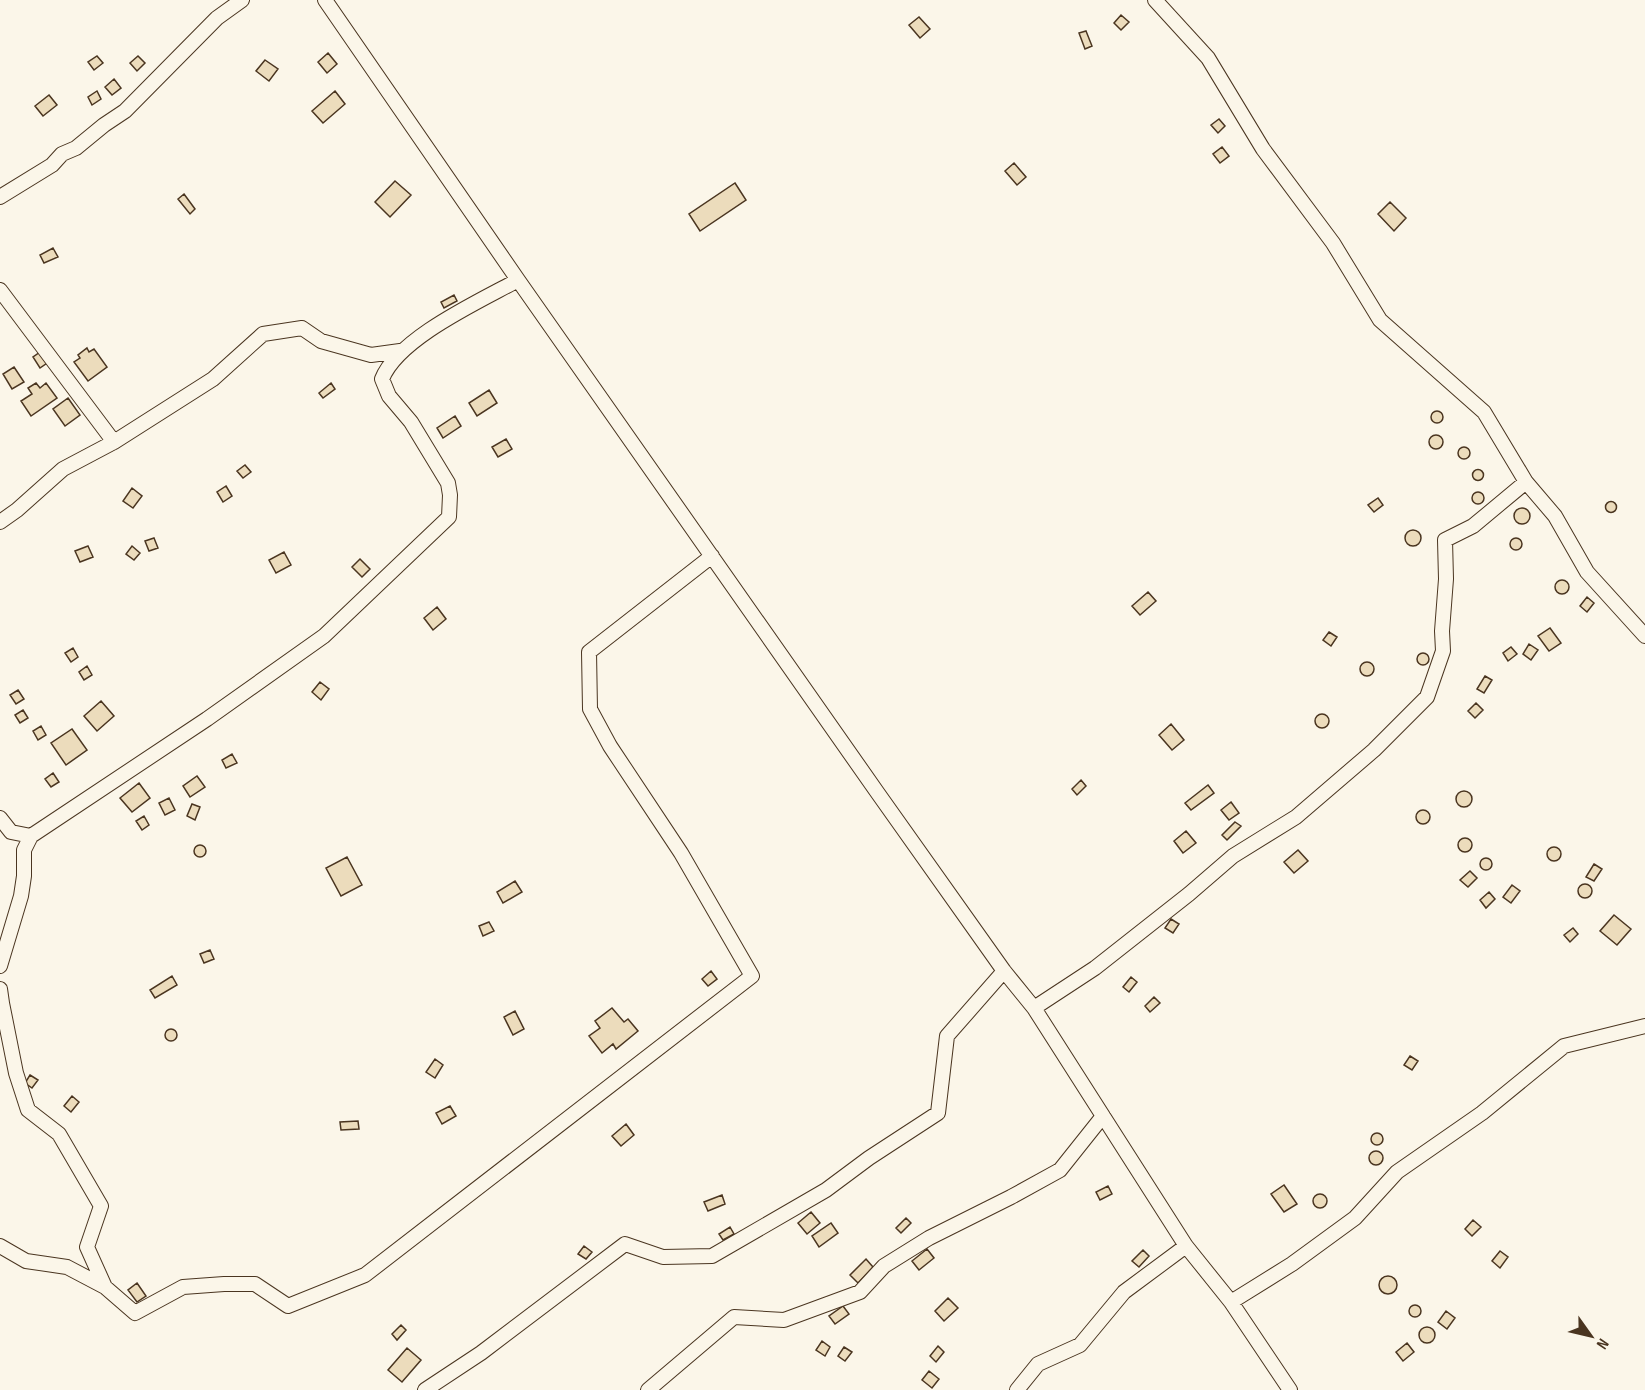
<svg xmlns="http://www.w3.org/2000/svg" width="1645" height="1390" font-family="'Sofia Sans Condensed',sans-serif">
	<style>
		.building { fill: #ecdcbc; stroke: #4a3520; stroke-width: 1.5 }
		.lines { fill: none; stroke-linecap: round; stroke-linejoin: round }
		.street-casing { stroke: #4a3520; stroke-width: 16 }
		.street { stroke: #fbf6e9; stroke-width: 14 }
	</style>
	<rect width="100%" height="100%" fill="#fbf6e9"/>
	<path class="building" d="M1121 15 1129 22 1121 30 1114 23Z
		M919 17 930 29 920 38 909 25Z
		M1086 31 1092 46 1085 49 1079 33Z
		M328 53 337 64 327 73 318 62Z
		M97 56 103 63 94 70 88 62Z
		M138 56 145 63 137 71 130 63Z
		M265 60 278 69 269 81 256 71Z
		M114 79 121 88 112 95 105 87Z
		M97 91 101 99 92 105 88 97Z
		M335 91 345 104 323 123 312 111Z
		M49 95 57 105 43 116 35 106Z
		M1219 119 1225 126 1218 133 1211 125Z
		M1222 147 1229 156 1220 163 1213 154Z
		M1014 163 1026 177 1017 185 1005 171Z
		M395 181 411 195 390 217 375 202Z
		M735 183 746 200 700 231 689 214Z
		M184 194 195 209 190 214 178 199Z
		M1390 202 1406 218 1394 231 1378 214Z
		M53 248 58 257 44 263 40 255Z
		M454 295 457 301 444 308 441 302Z
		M87 348 89 352 94 349 107 367 88 381 74 362 80 358 78 355Z
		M43 350 50 361 40 368 33 357Z
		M14 367 24 382 12 389 3 374Z
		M36 383 40 388 46 383 57 398 31 416 21 401 32 394 28 388Z
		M331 383 335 389 323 398 319 393Z
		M489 390 497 403 477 416 469 403Z
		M68 398 80 415 65 426 53 409Z
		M1431 417a6 6 0 1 1 12 0a6 6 0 1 1-12 0Z
		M455 416 461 426 443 438 437 428Z
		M1429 442a7 7 0 1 1 14 0a7 7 0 1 1-14 0Z
		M506 439 512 449 498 457 492 447Z
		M1458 453a6 6 0 1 1 12 0a6 6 0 1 1-12 0Z
		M245 465 251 472 243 478 237 471Z
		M1472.5 475a5.5 5.5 0 1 1 11 0a5.5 5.5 0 1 1-11 0Z
		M226 486 232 496 223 502 217 492Z
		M132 488 142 496 133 508 123 501Z
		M1472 498a6 6 0 1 1 12 0a6 6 0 1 1-12 0Z
		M1378 498 1383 505 1374 512 1368 505Z
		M1605.5 507a5.5 5.5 0 1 1 11 0a5.5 5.5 0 1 1-11 0Z
		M1514 516a8 8 0 1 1 16 0a8 8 0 1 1-16 0Z
		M1405 538a8 8 0 1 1 16 0a8 8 0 1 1-16 0Z
		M1510 544a6 6 0 1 1 12 0a6 6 0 1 1-12 0Z
		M154 538 158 548 149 551 145 541Z
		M88 546 93 557 80 562 75 551Z
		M132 546 140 553 134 560 126 554Z
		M284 552 291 565 276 573 269 560Z
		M360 559 370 569 362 577 352 567Z
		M1555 587a7 7 0 1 1 14 0a7 7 0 1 1-14 0Z
		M1148 592 1156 601 1140 615 1132 606Z
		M1587 597 1594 603 1587 612 1580 606Z
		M437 607 446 619 433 630 424 618Z
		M1550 628 1561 643 1549 651 1538 636Z
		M1329 632 1337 637 1331 646 1323 640Z
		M1529 644 1538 650 1531 660 1523 654Z
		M1511 647 1517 654 1508 661 1503 653Z
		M73 648 78 657 71 662 65 653Z
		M1417 659a6 6 0 1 1 12 0a6 6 0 1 1-12 0Z
		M1360 669a7 7 0 1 1 14 0a7 7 0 1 1-14 0Z
		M87 666 92 675 84 680 79 672Z
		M1485 676 1492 680 1484 693 1477 689Z
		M320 682 329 689 321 700 312 692Z
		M18 690 24 699 16 704 10 695Z
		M101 701 114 716 97 731 84 716Z
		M1476 703 1483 710 1475 718 1468 711Z
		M23 710 28 718 20 723 15 715Z
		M1315 721a7 7 0 1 1 14 0a7 7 0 1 1-14 0Z
		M1171 724 1184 740 1172 750 1159 735Z
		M41 726 46 735 38 740 33 731Z
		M72 729 87 750 66 765 51 743Z
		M232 754 237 763 226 768 222 760Z
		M53 773 59 782 51 787 45 779Z
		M197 776 205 787 190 797 183 786Z
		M1081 780 1086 786 1077 795 1072 789Z
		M139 783 150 798 132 812 120 798Z
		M1208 785 1214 793 1191 810 1185 803Z
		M1456 799a8 8 0 1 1 16 0a8 8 0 1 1-16 0Z
		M169 798 175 810 165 815 159 803Z
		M1231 802 1239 813 1229 820 1221 810Z
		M192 804 200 807 195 820 187 816Z
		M1416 817a7 7 0 1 1 14 0a7 7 0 1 1-14 0Z
		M144 816 149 825 142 830 136 821Z
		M1235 822 1241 826 1227 840 1222 835Z
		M1186 831 1196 843 1183 853 1174 841Z
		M1458 845a7 7 0 1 1 14 0a7 7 0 1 1-14 0Z
		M194 851a6 6 0 1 1 12 0a6 6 0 1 1-12 0Z
		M1547 854a7 7 0 1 1 14 0a7 7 0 1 1-14 0Z
		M1298 850 1308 861 1294 873 1284 862Z
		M347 857 362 885 341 896 326 868Z
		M1480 864a6 6 0 1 1 12 0a6 6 0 1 1-12 0Z
		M1594 864 1602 869 1594 881 1586 877Z
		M1470 871 1477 878 1468 887 1460 880Z
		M515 881 522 892 503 903 497 892Z
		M1578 891a7 7 0 1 1 14 0a7 7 0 1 1-14 0Z
		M1512 885 1520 891 1511 903 1503 897Z
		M1489 892 1495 899 1486 908 1480 900Z
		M1614 915 1631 929 1617 945 1600 931Z
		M1171 919 1179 924 1173 933 1165 928Z
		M489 922 494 931 483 936 479 926Z
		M1573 928 1578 934 1570 942 1564 935Z
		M210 950 214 959 204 963 200 954Z
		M711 971 717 979 708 986 702 979Z
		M172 976 177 985 155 998 150 990Z
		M1131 977 1137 982 1129 992 1123 987Z
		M1154 997 1160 1003 1150 1012 1145 1006Z
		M612 1008 624 1022 628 1019 638 1031 616 1049 613 1044 602 1053 589 1036 600 1028 595 1021Z
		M515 1011 524 1029 513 1035 504 1017Z
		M165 1035a6 6 0 1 1 12 0a6 6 0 1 1-12 0Z
		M1410 1056 1418 1061 1412 1070 1404 1065Z
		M435 1059 443 1065 435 1078 426 1072Z
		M30 1075 38 1080 32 1088 25 1083Z
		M72 1096 79 1102 71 1112 64 1106Z
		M450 1106 456 1116 442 1124 436 1113Z
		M358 1121 359 1129 341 1130 340 1122Z
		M626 1124 634 1135 621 1146 612 1136Z
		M1371 1139a6 6 0 1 1 12 0a6 6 0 1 1-12 0Z
		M1369 1158a7 7 0 1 1 14 0a7 7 0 1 1-14 0Z
		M1284 1185 1297 1204 1284 1212 1271 1194Z
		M1108 1186 1112 1194 1100 1200 1096 1192Z
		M1313 1201a7 7 0 1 1 14 0a7 7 0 1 1-14 0Z
		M722 1195 725 1204 708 1211 704 1202Z
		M811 1212 820 1223 807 1234 798 1223Z
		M906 1218 911 1223 901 1233 896 1228Z
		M1473 1220 1481 1227 1472 1236 1465 1229Z
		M831 1223 838 1233 819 1247 812 1236Z
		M730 1227 734 1234 723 1240 719 1234Z
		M584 1246 592 1252 586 1259 578 1254Z
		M927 1249 934 1258 919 1270 912 1261Z
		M1143 1250 1149 1256 1139 1267 1132 1261Z
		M1500 1251 1508 1257 1500 1268 1492 1261Z
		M866 1259 873 1267 858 1283 850 1275Z
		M1379 1285a9 9 0 1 1 18 0a9 9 0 1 1-18 0Z
		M137 1283 146 1296 137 1302 128 1290Z
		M948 1298 958 1308 944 1321 935 1311Z
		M1409 1311a6 6 0 1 1 12 0a6 6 0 1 1-12 0Z
		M843 1306 849 1314 835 1324 829 1316Z
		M1446 1311 1455 1318 1447 1329 1438 1322Z
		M401 1325 406 1330 397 1340 392 1334Z
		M1419 1335a8 8 0 1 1 16 0a8 8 0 1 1-16 0Z
		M822 1341 830 1347 825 1356 816 1350Z
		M1407 1343 1414 1352 1403 1361 1396 1352Z
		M938 1346 944 1352 936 1362 930 1356Z
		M844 1347 852 1352 845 1361 838 1356Z
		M407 1348 421 1360 402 1382 388 1370Z
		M929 1371 939 1379 932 1388 922 1380Z"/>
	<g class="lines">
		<defs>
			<path id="street" d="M325 0 518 280 877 792 1004 971 1034 1008 1186 1246 1231 1302 1290 1390
				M1155 0 1208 58 1263 149 1333 243 1380 320 1484 412 1526 482 1555 516 1587 572 1645 636
				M0 197 52 165 62 154 76 148 104 125 125 111 217 18 242 0
				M0 290 114 442
				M0 522 17 510 63 469 114 442 213 379 263 334 302 328 321 341 371 355 400 351
				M0 818 11 832 31 836
				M0 966 21 896 24 876V850L31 836 207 719 324 636 449 517 450 495 448 483 411 422 389 396 382 379C398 338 480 301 518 280
				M0 989 2 1003 0 1004
				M2 1003 16 1073 28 1110 59 1134 101 1206 87 1247 105 1287 135 1313 183 1287 224 1284H255L288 1306 365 1275 752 976 681 853 610 746 590 709 589 652 712 556
				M1034 1008 1095 968 1189 894 1233 856 1296 817 1374 750 1427 697 1443 651 1442 631 1446 579 1445 540 1473 526 1526 482
				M0 1246 26 1261 67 1267 105 1287
				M1231 1302 1292 1264 1355 1218 1397 1172 1482 1113 1564 1046 1645 1026
				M425 1390 481 1353 625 1244 663 1257 712 1256 826 1190 869 1158 938 1113 947 1036 1004 971
				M648 1390 734 1317 784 1320 860 1292 884 1266 929 1238 1011 1197 1060 1170 1103 1116
				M1017 1390 1038 1364 1080 1345 1124 1292 1186 1246"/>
		</defs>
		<use href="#street" class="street-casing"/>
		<use href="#street" class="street"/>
	</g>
	<g transform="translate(1591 1336) rotate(124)" stroke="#fbf6e9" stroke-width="4.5" paint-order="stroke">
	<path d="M0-4.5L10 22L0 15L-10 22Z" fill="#4a3520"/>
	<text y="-9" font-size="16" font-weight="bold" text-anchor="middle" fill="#4a3520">N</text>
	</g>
</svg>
